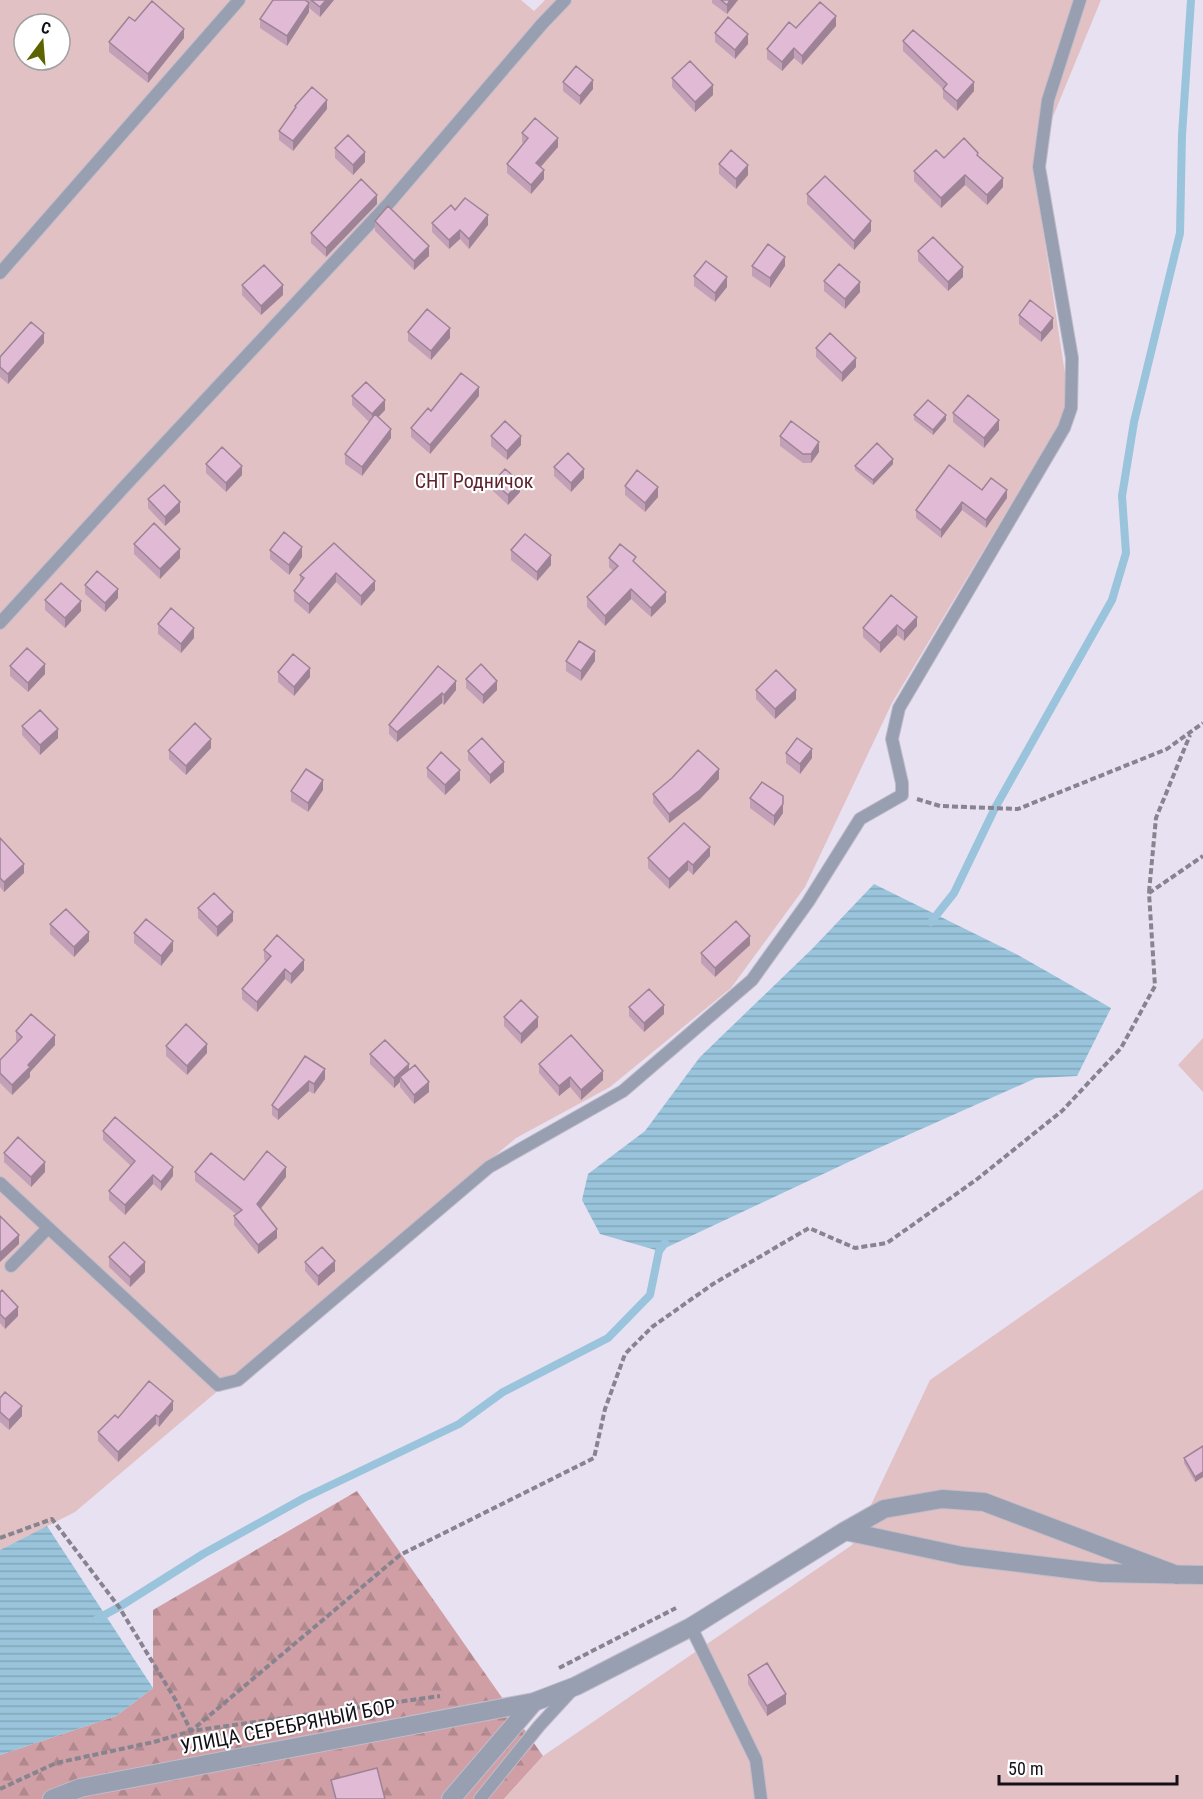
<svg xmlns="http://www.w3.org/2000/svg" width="1203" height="1799" font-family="'Roboto Condensed',sans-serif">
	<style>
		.forest { fill: url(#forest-firs) }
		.garden { fill: #e2c1c4; fill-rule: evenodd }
		.water { fill: url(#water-rules) }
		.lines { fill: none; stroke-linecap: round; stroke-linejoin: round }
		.stream { stroke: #99c4db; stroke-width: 8 }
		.service-casing { stroke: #c1bccb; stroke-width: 14 }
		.minor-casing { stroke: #c1bccb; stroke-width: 20 }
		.path { stroke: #87838f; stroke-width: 4; stroke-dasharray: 6 3; stroke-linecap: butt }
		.service { stroke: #989fb0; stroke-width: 12 }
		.minor { stroke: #989fb0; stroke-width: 18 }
		.wall { fill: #c2a1b8 }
		.shaded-wall { fill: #9e8396 }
		.building { fill: #e1bbd6; stroke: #9e8396; stroke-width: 1.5 }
		.labels { text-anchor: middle; stroke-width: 4.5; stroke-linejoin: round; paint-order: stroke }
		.park-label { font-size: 20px; fill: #5e232f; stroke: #fff }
		.street-label { font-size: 20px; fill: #131117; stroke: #fff }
	</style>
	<defs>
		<pattern id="forest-firs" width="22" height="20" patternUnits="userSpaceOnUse" patternTransform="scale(1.5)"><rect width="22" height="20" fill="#cf9fa5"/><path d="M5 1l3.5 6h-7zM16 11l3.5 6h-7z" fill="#b1888d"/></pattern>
		<pattern id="water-rules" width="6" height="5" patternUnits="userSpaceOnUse" patternTransform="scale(1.5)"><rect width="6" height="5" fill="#99c4db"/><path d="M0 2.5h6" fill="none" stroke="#83a7bb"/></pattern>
	</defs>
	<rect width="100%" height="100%" fill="#e7e1f2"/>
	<path class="forest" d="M357 1491 543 1756 504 1799H0V1755L116 1716 153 1688V1610Z"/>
	<path class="garden" d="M0 0H521L534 11 545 0H1101L1033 165 1070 406 892 703 805 887 731 988 610 1087 516 1138 75 1512 0 1550ZM24 24H60V60H24Z
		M1203 1038V1092L1178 1065Z
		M1203 1189V1799H504L543 1756 852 1545 930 1380Z"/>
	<path class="water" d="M874 884 1018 955 1111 1008 1077 1076 1036 1078 872 1151 659 1251 600 1234 582 1200 588 1174 645 1131 700 1057 812 949Z
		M47 1526 153 1688 116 1716 0 1755V1550Z"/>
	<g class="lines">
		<path class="stream" d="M931 922 954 893 995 808 1112 600 1126 553 1122 496 1134 422 1180 233 1182 135 1191 0
			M97 1619 119 1607 203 1554 304 1498 459 1424 503 1392 608 1338 650 1295 659 1251 665 1243"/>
		<defs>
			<path id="service" d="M0 273 239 0
				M0 623 125 486 389 203 542 24 565 0
				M0 1183 218 1385 238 1380 489 1167 623 1091 752 980 808 902 860 819 902 795V783L892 739 899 708 1064 428 1071 408 1072 358 1039 167 1048 100 1080 0
				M11 1266 48 1228
				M691 1627 756 1760 761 1799
				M480 1799 539 1726 573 1689"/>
			<path id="minor" d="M845 1531 962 1556 1102 1573 1203 1575
				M52 1799 80 1788 534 1702
				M451 1799 534 1702 576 1686 691 1627 845 1531 884 1509 942 1499 984 1502 1177 1575"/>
		</defs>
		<use href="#service" class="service-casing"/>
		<use href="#minor" class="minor-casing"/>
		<path class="path" d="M917 799 940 806 1018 809 1167 749 1203 723
			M1149 892 1156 818 1190 735
			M0 1538 52 1519 119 1607 175 1699 191 1731 440 1696
			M559 1668 676 1608
			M0 1789 56 1763 154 1742 191 1731 400 1555 594 1458 605 1409 625 1354 652 1327 713 1284 809 1228 855 1248 887 1243 976 1180 1062 1111 1121 1048 1155 986 1149 893 1203 856"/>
		<use href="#service" class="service"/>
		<use href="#minor" class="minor"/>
	</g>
	<path class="wall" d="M273 0H334L320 17 309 8V12L287 46 260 28V19Z
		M712 0H738L727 14 712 3Z
		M135 21 184 38 148 83 109 52V42Z
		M836 26 802 65 794 58 782 71 767 59V49L796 28Z
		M715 33 748 44 735 59 715 42Z
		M903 41 974 91 957 111 943 98V89L903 51Z
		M672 78 713 95 695 112 672 87Z
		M563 82 593 89 580 105 563 91Z
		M295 106 327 109 293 151 279 140V131L295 109Z
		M522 133 558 147 541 167 544 179 531 194 507 173V164L524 144 522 142Z
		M335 148 365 162 353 175 335 158Z
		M978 156 1003 187 987 205 965 185 941 208 914 181V171L944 158Z
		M719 164 748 175 736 189 719 174Z
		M807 194 871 231 854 250 807 204Z
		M377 204 326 257 311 243V233Z
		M375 221 429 256 414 270 375 231Z
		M432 223 488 225 469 249 460 239 449 249 432 232Z
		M918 251 963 277 948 291 918 261Z
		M752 266H785L770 288 752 276Z
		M694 276 727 287 715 302 694 286Z
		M824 281 860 292 845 309 824 291Z
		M242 285 283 295 261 315 242 295Z
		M1019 315 1053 328 1041 342 1019 324Z
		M408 332 450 338 431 360 408 341Z
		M44 343 8 384 0 377V357Z
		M816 348 856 367 842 382 816 357Z
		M352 396 385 410 378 417 391 438 362 476 345 464V454L369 422 352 405Z
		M479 396 430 454 411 437V428L431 411Z
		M953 413 999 430 984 448 953 422Z
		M914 415 946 420 933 435 914 420Z
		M491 436 521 445 507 460 491 446Z
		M780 436 819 452 811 463H803L780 446Z
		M206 464 242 475 226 492 206 473Z
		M893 464 873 485 855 470V466Z
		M554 467 584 478 571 492 554 476Z
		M493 482 520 492 508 505 493 491Z
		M625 486 658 497 645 512 625 495Z
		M982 490 1007 498 986 528 962 510 941 538 916 518V510Z
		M148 499 180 512 165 526 148 508Z
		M334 543 375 590 361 606 336 582 309 614 294 601V591L300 583V575Z
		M134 544 180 558 160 579 134 554Z
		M270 550 302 557 289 575 270 559Z
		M511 550 551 565 537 581 511 560Z
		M609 558 636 563 666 602 651 617 631 599 605 626 587 607V597L613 571 609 567Z
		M85 585 118 598 105 612 85 594Z
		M45 600 81 611 65 628 45 610Z
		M917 617V626L904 641 897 635 880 653 863 637V628Z
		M158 624 194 638 181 653 158 634Z
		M566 661H595L581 681 566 671Z
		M10 666 45 674 28 692 10 676Z
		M438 666 456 690 444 705 442 703 397 742 389 734V725Z
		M278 672 310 677 294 696 278 682Z
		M466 679 497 690 483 704 466 688Z
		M756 690 796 699 775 719 756 699Z
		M22 726 58 738 40 755 22 735Z
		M211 748 186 775 169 759V750Z
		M468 751 504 772 490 784 468 760Z
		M786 753 812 758 800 774 786 763Z
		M427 768 460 780 445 795 427 777Z
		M719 779 700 799 669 823 653 803V794Z
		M323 790 308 812 291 801V791Z
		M750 798 783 813 774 826 750 808Z
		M0 838 24 873 4 892 0 887Z
		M710 856 693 875 688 870 669 889 648 868V858Z
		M198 908 233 921 217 937 198 918Z
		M50 924 89 941 74 957 50 934Z
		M134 933 173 951 161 966 134 943Z
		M750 945 715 977 701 963V953Z
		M264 950 304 970 291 984 285 979 257 1012 242 999V989L266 962 264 959Z
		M629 1007 664 1014 644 1032 629 1016Z
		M504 1017 538 1027 521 1044 504 1026Z
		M16 1031 55 1045 30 1072V1077L12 1095 0 1083V1060L17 1042 16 1041Z
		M166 1046 207 1053 187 1075 166 1056Z
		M370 1054 409 1070 429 1092 414 1104 400 1087V1082L394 1088 370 1064Z
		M305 1056 325 1079 314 1094 309 1091 278 1120 272 1115V1105Z
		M539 1064 603 1080 581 1100 570 1087 559 1096 539 1073Z
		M103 1131 173 1176 161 1191 153 1184 125 1215 109 1200V1191L131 1166 103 1140Z
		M4 1153 45 1172 31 1187 4 1162Z
		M195 1172 244 1180 286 1177 261 1208 277 1238 258 1254 234 1225V1216L236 1214 195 1181Z
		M109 1257 145 1272 130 1287 109 1267Z
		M305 1262 335 1271 318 1286 305 1271Z
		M0 1292 18 1316 5 1329 0 1323Z
		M0 1398 22 1416 9 1430 0 1422Z
		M173 1410 159 1427 156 1424 118 1462 98 1441V1432L118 1418Z
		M1203 1446V1477L1195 1482 1184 1463V1458Z
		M748 1675 786 1704 767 1716 748 1684Z
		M331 1780 385 1799H334L331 1789Z"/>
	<path class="shaded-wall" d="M326 0H334L320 17V7Z
		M730 0H738L727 14V5Z
		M309 3V12L287 46V36Z
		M836 16V26L802 65V56Z
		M184 29V38L148 83V74Z
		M748 34V44L735 59V50Z
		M794 48V58L782 71V62Z
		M593 80V89L580 105V96Z
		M974 82V91L957 111V101Z
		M713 85V95L695 112V102Z
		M327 100V109L293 151V141Z
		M558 138V147L536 172V163Z
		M365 152V162L353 175V165Z
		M748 165V175L736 189V179Z
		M544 170V179L531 194V185Z
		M965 175V185L941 208V198Z
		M1003 178V187L987 205V195Z
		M377 195V204L326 257V248Z
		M488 215V225L469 249V239Z
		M871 221V231L854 250V241Z
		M460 230V239L449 249V240Z
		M429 246V256L414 270V261Z
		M785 257V266L770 288V278Z
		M963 267V277L948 291V282Z
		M727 277V287L715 302V293Z
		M860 282V292L845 309V299Z
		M283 285V295L261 315V306Z
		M1053 318V328L1041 342V333Z
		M450 328V338L431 360V351Z
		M44 333V343L8 384V374Z
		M856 358V367L842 382V373Z
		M479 387V396L430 454V445Z
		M385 400V410L372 424V414Z
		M946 415V420L933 435V430Z
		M999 420V430L984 448V438Z
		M391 429V438L362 476V467Z
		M521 436V445L507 460V451Z
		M819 442V452L811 463V454Z
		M893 459V464L873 485V480Z
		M242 466V475L226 492V483Z
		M584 469V478L571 492V483Z
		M520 482V492L508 505V495Z
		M658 487V497L645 512V503Z
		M1007 490V498L986 528V520Z
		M180 502V512L165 526V517Z
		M962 502V510L941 538V530Z
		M302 547V557L289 575V565Z
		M180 549V558L160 579V569Z
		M551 555V565L537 581V572Z
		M336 573V582L309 614V604Z
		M375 581V590L361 606V596Z
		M118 589V598L105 612V603Z
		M631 589V599L605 626V616Z
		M666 592V602L651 617V608Z
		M81 601V611L65 628V618Z
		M917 617V626L904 641V631Z
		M897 625V635L880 653V643Z
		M194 628V638L181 653V644Z
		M595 651V661L581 681V671Z
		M45 664V674L28 692V683Z
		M310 668V677L294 696V687Z
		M456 681V690L444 705V695Z
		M497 681V690L483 704V695Z
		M796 690V699L775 719V709Z
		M442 693V703L397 742V732Z
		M58 729V738L40 755V745Z
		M211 739V748L186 775V766Z
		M812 749V758L800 774V764Z
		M504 762V772L490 784V775Z
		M719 769V779L700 799 669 823V814Z
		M460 770V780L445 795V785Z
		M323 780V790L308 812V803Z
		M783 804V813L774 826V816Z
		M710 847V856L693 875V865Z
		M688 861V870L669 889V879Z
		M24 864V873L4 892V882Z
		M233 912V921L217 937V927Z
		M89 932V941L74 957V947Z
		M750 936V945L715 977V968Z
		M173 941V951L161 966V956Z
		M304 960V970L291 984V974Z
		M285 969V979L257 1012V1002Z
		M664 1005V1014L644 1032V1023Z
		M538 1017V1027L521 1044V1034Z
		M55 1035V1045L30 1072V1077L12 1095V1085L28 1065Z
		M207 1044V1053L187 1075V1066Z
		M409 1064V1073L400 1077V1082L394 1088V1078Z
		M325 1069V1079L314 1094V1084Z
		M603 1071V1080L581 1100V1090Z
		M570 1077V1087L559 1096V1086Z
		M309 1081V1091L278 1120V1110Z
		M429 1082V1092L414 1104V1095Z
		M45 1162V1172L31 1187V1177Z
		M173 1167V1176L161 1191V1182Z
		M286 1167V1177L257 1213V1204Z
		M153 1175V1184L125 1215V1205Z
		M277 1229V1238L258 1254V1245Z
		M19 1235V1244L0 1262V1253Z
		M335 1261V1271L318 1286V1276Z
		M145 1262V1272L130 1287V1277Z
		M18 1307V1316L5 1329V1319Z
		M173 1401V1410L159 1427V1417Z
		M22 1406V1416L9 1430V1420Z
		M156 1415V1424L118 1462V1452Z
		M1203 1472V1477L1195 1482V1477Z
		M786 1694V1704L767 1716V1706Z"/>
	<path class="building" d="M273 0H305L309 3 287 36 260 19Z
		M311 0H326L320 7Z
		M721 0H730L727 5Z
		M152 1 184 29 148 74 109 42 129 17 135 21Z
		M820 2 836 16 802 56 794 48 782 62 767 49 789 22 796 28Z
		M728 17 748 34 735 50 715 33Z
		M913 30 974 82 957 101 943 89 947 84 903 41Z
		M690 61 713 85 695 102 672 78Z
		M576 66 593 80 580 96 563 82Z
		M312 87 327 100 293 141 279 131 296 107 295 106Z
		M535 118 558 138 536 163 544 170 531 185 507 164 528 138 522 133Z
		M348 135 365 152 353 165 335 148Z
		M964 138 978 153 977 155 1003 178 987 195 965 175 941 198 914 171 936 150 944 158Z
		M731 150 748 165 736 179 719 164Z
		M825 176 871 221 854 241 807 194Z
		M361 179 377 195 326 248 311 233Z
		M465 198 488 215 469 239 460 230 449 240 432 223 451 205 455 210Z
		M388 206 429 246 414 261 375 221Z
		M933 237 963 267 948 282 918 251Z
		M768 244 785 257 770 278 752 266Z
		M706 261 727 277 715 293 694 276Z
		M839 264 860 282 845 299 824 281Z
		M264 265 283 285 261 306 242 285Z
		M1030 300 1053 318 1041 333 1019 315Z
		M427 309 450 328 431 351 408 332Z
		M31 322 44 333 8 374 0 367V357Z
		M830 333 856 358 842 373 816 348Z
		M461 373 479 387 430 445 411 428 428 408 431 411Z
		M366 382 385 400 372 414 352 396Z
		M968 395 999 420 984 438 953 413Z
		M928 400 946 415 933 430 914 415Z
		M375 414 391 429 362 467 345 454Z
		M505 421 521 436 507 451 491 436Z
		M791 421 819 442 811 454H803L780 436Z
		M877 443 893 459 873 480 855 466Z
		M222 447 242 466 226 483 206 464Z
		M568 453 584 469 571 483 554 467Z
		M949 465 982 490 991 478 1007 490 986 520 962 502 941 530 916 510Z
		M505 469 520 482 508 495 493 482Z
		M637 470 658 487 645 503 625 486Z
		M164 485 180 502 165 517 148 499Z
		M154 523 180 549 160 569 134 544Z
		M284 532 302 547 289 565 270 550Z
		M525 534 551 555 537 572 511 550Z
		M334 543 375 581 361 596 336 573 309 604 294 591 304 578 300 575Z
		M620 544 636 557 633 561 666 592 651 608 631 589 605 616 587 597 618 566 609 558Z
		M97 571 118 589 105 603 85 585Z
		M61 583 81 601 65 618 45 600Z
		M891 595 917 617 904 631 897 625 880 643 863 628Z
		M171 608 194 628 181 644 158 624Z
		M579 641 595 651 581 671 566 661Z
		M27 648 45 664 28 683 10 666Z
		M293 654 310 668 294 687 278 672Z
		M481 664 497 681 483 695 466 679Z
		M438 666 456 681 444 695 442 693 397 732 389 725Z
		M776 670 796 690 775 709 756 690Z
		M40 710 58 729 40 745 22 726Z
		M195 723 211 739 186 766 169 750Z
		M482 738 504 762 490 775 468 751Z
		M797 738 812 749 800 764 786 753Z
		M698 750 719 769 700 790 669 814 653 794 672 778Z
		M441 752 460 770 445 785 427 768Z
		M306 769 323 780 308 803 291 791Z
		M762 782 783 796V804L774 816 750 798Z
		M684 823 710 847 693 865 688 861 669 879 648 858Z
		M0 838 24 864 4 882 0 878Z
		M214 893 233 912 217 927 198 908Z
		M66 909 89 932 74 947 50 924Z
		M146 919 173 941 161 956 134 933Z
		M736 921 750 936 715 968 701 953Z
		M277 935 304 960 291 974 285 969 257 1002 242 989 271 956 264 950Z
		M649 989 664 1005 644 1023 629 1007Z
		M521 1000 538 1017 521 1034 504 1017Z
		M31 1014 55 1035 28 1065 30 1067 12 1085 0 1073V1060L22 1037 16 1031Z
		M186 1024 207 1044 187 1066 166 1046Z
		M571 1035 603 1071 581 1090 570 1077 559 1086 539 1064Z
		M385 1040 409 1064 394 1078 370 1054Z
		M305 1056 325 1069 314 1084 309 1081 278 1110 272 1105Z
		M415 1065 429 1082 414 1095 400 1077Z
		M115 1117 173 1167 161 1182 153 1175 125 1205 109 1191 135 1161 103 1131Z
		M18 1137 45 1162 31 1177 4 1153Z
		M267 1151 286 1167 257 1204 277 1229 258 1245 234 1216 242 1210 195 1172 211 1153 244 1180Z
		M0 1216 19 1235 0 1253Z
		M124 1242 145 1262 130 1277 109 1257Z
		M322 1247 335 1261 318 1276 305 1262Z
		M2 1290 18 1307 5 1319 0 1314V1292Z
		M149 1381 173 1401 159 1417 156 1415 118 1452 98 1432 115 1415 118 1418Z
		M5 1392 22 1406 9 1420 0 1412V1398Z
		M1203 1446V1472L1195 1477 1184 1458Z
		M767 1663 786 1694 767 1706 748 1675Z
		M377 1768 385 1799H336L331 1780Z"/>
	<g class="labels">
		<g class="park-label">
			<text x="474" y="488">СНТ Родничок</text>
		</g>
		<g class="street-label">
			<text transform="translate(288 1726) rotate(-11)" y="7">УЛИЦА СЕРЕБРЯНЫЙ БОР</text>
		</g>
	</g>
	<g transform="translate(42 42) rotate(16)"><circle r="28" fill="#ffffff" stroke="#a1a0a2" stroke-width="1.5"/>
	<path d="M0-4.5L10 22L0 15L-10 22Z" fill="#5d6300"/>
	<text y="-9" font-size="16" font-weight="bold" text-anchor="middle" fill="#131117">С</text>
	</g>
	<path d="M999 1775v9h178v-9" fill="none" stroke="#131117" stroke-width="3"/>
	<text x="1008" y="1775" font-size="18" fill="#131117" stroke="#ffffff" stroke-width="4.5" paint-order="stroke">50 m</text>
</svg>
